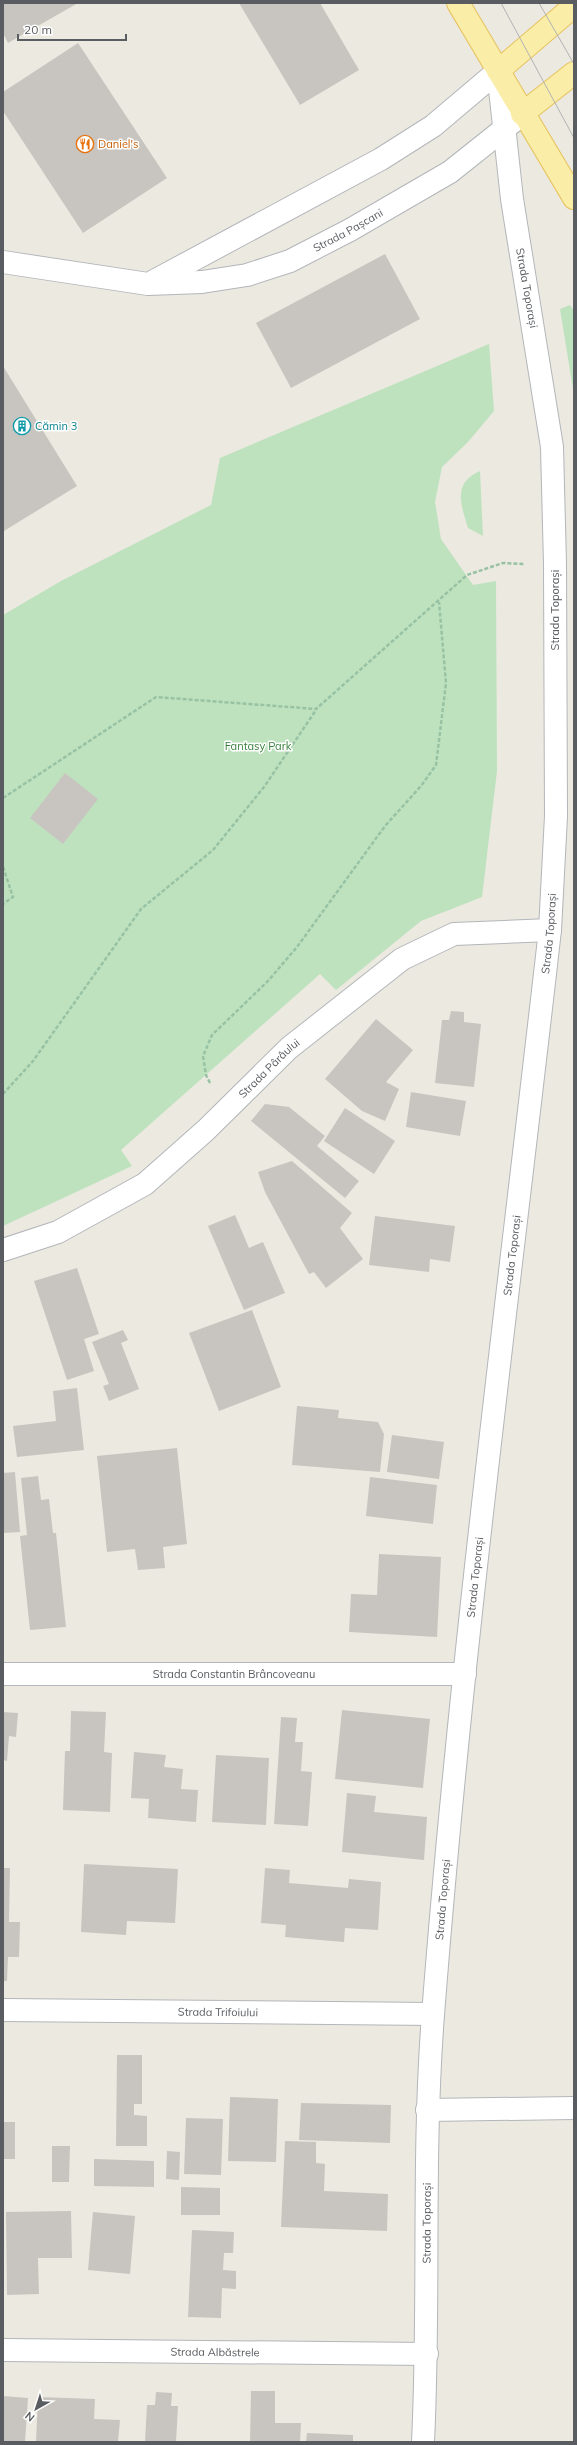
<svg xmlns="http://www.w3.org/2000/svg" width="577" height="2445" font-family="Mulish,sans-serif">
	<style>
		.green { fill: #bee2be }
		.building { fill: #c8c5c0 }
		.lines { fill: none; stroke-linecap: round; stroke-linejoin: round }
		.minor-casing { stroke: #b3b6ba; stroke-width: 24 }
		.major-casing { stroke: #e7c25d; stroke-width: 24 }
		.path { stroke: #98c2a4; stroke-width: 2.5; stroke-dasharray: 4 2; stroke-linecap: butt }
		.minor { stroke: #fff; stroke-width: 22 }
		.major { stroke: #f9eda7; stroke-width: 22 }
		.tram { stroke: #b1b2b2; stroke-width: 1 }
		.labels { text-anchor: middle; stroke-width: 3; stroke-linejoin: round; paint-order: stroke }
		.food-label { font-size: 11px; fill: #c56008; stroke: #fff; text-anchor: start }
		.street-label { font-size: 11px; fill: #595c60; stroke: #fff }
		.culture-label { font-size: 11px; fill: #0d838f; stroke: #fff; text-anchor: start }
		.park-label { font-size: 11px; fill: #397f3d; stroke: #fff }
	</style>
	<rect width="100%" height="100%" fill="#ebe9e0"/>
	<path class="green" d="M570 305 574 311V395L560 309Z
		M489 344 494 411 468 442 442 467 435 502 441 539 473 585 496 581 497 771 482 897 421 921 336 990 320 974 121 1150 132 1166 3 1226V615L61 581 211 505 220 458Z
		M480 471 483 536 468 528C461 505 452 483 480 471Z"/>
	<path class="building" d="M3 3H78L8 43 3 33Z
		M239 3H320L359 70 300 105Z
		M78 43 167 178 83 233 3 111V92Z
		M385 254 420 319 291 388 256 323Z
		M3 366 77 486 4 531 3 529Z
		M65 773 98 799 63 844 30 818Z
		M451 1011 464 1012V1022L481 1024 474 1087 435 1083 442 1020H449Z
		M376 1019 413 1050 386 1082 399 1089 385 1121 362 1111 325 1079Z
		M411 1092 466 1101 460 1136 406 1127Z
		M265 1104 289 1107 325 1136 317 1146 359 1181 345 1198 251 1121Z
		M345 1108 395 1141 374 1174 324 1141Z
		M292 1161 352 1213 340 1228 363 1259 326 1288 314 1272 309 1274 265 1192 258 1172Z
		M235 1215 249 1248 263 1242 285 1293 244 1310 208 1226Z
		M375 1216 455 1226 450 1262 430 1259 429 1272 369 1265Z
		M77 1268 99 1334 84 1339 94 1371 67 1380 34 1281Z
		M252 1310 281 1387 219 1411 189 1333Z
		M123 1330 128 1340 121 1343 139 1389 109 1401 103 1386 109 1384 92 1342Z
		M77 1388 84 1450 17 1457 13 1426 56 1421 53 1391Z
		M297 1406 339 1410 338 1418 378 1422 384 1434 380 1472 292 1465Z
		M392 1435 444 1442 439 1479 387 1472Z
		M177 1448 187 1544 163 1547 165 1568 138 1570 135 1549 107 1552 97 1456Z
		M15 1472 20 1532 3 1533V1473Z
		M38 1476 41 1500 49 1499 53 1533H56L66 1627 30 1630 20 1536 27 1535 21 1478Z
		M370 1477 437 1485 433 1524 366 1516Z
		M379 1554 441 1557 437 1637 349 1632 351 1594 377 1595Z
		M342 1710 430 1719 423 1788 335 1779Z
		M71 1711 106 1712 104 1752 112 1753 110 1812 63 1810 65 1751H70Z
		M3 1712 18 1713 16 1737 9 1736 7 1761 3 1760Z
		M281 1717 297 1718 295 1742H303L301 1771 312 1772 308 1826 274 1824Z
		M134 1752 166 1755 164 1767 183 1769 181 1789 198 1790 196 1822 148 1818 149 1799 131 1798Z
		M216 1755 269 1758 266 1825 212 1822Z
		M347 1793 376 1796 374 1812 427 1817 424 1860 342 1852Z
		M84 1864 178 1869 175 1923 127 1921 126 1935 81 1932Z
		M3 1868H10L9 1922H20L19 1957H8L7 1981H3Z
		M265 1868 290 1870 289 1883 348 1888 349 1879 381 1882 378 1930 345 1928 344 1942 285 1937 286 1925 261 1923Z
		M117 2055H142V2104H134V2115L147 2116V2146H116Z
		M230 2097 278 2099 276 2162 228 2161Z
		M301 2103 391 2105 390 2143 299 2140Z
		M186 2118 223 2119 221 2175 184 2174Z
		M3 2122H15V2159H3Z
		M285 2141 316 2142V2163L325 2164 324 2191 388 2194 387 2231 281 2227Z
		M52 2146H70L69 2182H52Z
		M167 2151 180 2152 179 2180 166 2179Z
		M94 2159 154 2161V2187L94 2186Z
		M181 2187 220 2188V2215H181Z
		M71 2211 72 2258H38L39 2294 7 2295 6 2212Z
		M93 2212 135 2216 130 2274 88 2270Z
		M192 2230 234 2232 233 2253H224L223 2270 236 2271V2289L222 2288 221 2318 188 2317Z
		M251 2391H275V2423H301L300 2442H250Z
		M156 2392 172 2393 171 2406H178L176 2442H145L147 2405H155Z
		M3 2396 28 2398 25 2442H3Z
		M38 2397 95 2399 94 2419 120 2420 118 2442H36Z
		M307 2433 353 2435V2442H306Z"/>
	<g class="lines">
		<defs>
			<g id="minor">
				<path id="s1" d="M3 262 148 284 202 282 247 275 290 261 350 230 450 172 514 121"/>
				<path d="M154 281 381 159 433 126 498 71"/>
				<path id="s2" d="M3 1250 58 1232 145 1184 206 1130 289 1048 402 959 454 934 550 930"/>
				<path id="s3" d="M3 1674H465"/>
				<path id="s4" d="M3 2010 433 2014"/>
				<path d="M427 2110 574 2108"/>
				<path id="s5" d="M3 2350 427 2354"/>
				<path id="s6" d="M423 2442C430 2300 422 2157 433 2015 461 1652 509 1291 550 930L556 816 555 564 552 447 512 199 498 71"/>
			</g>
			<path id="major" d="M458 3 574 198
				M498 71 574 6
				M522 114 574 73"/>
		</defs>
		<use href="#minor" class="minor-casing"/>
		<use href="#major" class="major-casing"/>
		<path class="path" d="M3 798 156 697 316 709 467 575 503 563 524 564
			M3 867 13 897 3 904
			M210 1083 206 1075 203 1056 212 1035 268 981 297 947 385 826 421 786 436 765 446 683 439 602
			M3 1094 33 1061 141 909 213 850 264 787 316 710"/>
		<use href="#minor" class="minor"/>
		<use href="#major" class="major"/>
		<path class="tram" d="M501 3 574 138
			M539 3 574 64"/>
	</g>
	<defs>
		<symbol id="restaurant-ring" viewBox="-11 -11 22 22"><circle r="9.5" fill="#fff" stroke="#e8710a" stroke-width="1.5"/><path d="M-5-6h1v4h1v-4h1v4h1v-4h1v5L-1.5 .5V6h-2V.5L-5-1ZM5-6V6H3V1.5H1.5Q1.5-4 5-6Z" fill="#e8710a"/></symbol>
		<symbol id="building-ring" viewBox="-11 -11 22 22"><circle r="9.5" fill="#fff" stroke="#0f9aa8" stroke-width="1.5"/><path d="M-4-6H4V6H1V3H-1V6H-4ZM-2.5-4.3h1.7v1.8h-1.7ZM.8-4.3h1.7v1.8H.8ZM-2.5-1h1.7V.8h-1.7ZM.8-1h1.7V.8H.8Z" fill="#0f9aa8"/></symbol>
	</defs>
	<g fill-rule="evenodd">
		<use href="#restaurant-ring" x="75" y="134" width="20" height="20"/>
		<use href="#building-ring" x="12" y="416" width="20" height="20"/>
	</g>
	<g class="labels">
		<g class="food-label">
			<text x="98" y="148">Daniel's</text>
		</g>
		<g class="street-label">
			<text dy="4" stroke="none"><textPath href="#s1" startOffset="357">Strada Pașcani</textPath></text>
			<text transform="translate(527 288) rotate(80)" y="4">Strada Toporași</text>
			<text transform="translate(555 610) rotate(-90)" y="4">Strada Toporași</text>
			<text dy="4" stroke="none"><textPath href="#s6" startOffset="1515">Strada Toporași</textPath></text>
			<text dy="4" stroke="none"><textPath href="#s2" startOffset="327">Strada Pârâului</textPath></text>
			<text dy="4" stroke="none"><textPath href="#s6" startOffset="1191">Strada Toporași</textPath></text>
			<text dy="4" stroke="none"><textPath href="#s6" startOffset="867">Strada Toporași</textPath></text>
			<text dy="4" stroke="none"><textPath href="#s3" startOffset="231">Strada Constantin Brâncoveanu</textPath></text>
			<text dy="4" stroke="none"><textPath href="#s6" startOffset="543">Strada Toporași</textPath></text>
			<text dy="4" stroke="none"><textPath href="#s4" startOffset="215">Strada Trifoiului</textPath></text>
			<text dy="4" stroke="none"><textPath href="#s6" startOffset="219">Strada Toporași</textPath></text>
			<text dy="4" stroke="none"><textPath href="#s5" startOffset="212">Strada Albăstrele</textPath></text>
		</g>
		<g class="culture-label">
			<text x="35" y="430">Cămin 3</text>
		</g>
		<g class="park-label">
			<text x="258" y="750">Fantasy Park</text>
		</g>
	</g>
	<rect width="577" height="2445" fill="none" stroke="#595c60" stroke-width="8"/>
	<g transform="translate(36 2409) rotate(219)" stroke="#ffffff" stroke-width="3" paint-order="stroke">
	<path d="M0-3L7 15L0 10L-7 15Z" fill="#595c60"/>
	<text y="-6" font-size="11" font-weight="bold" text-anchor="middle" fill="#595c60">N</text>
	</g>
	<path d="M18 34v6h108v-6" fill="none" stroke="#595c60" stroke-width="2"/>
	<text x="24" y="34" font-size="12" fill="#595c60" stroke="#ffffff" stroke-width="3" paint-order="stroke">20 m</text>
</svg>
